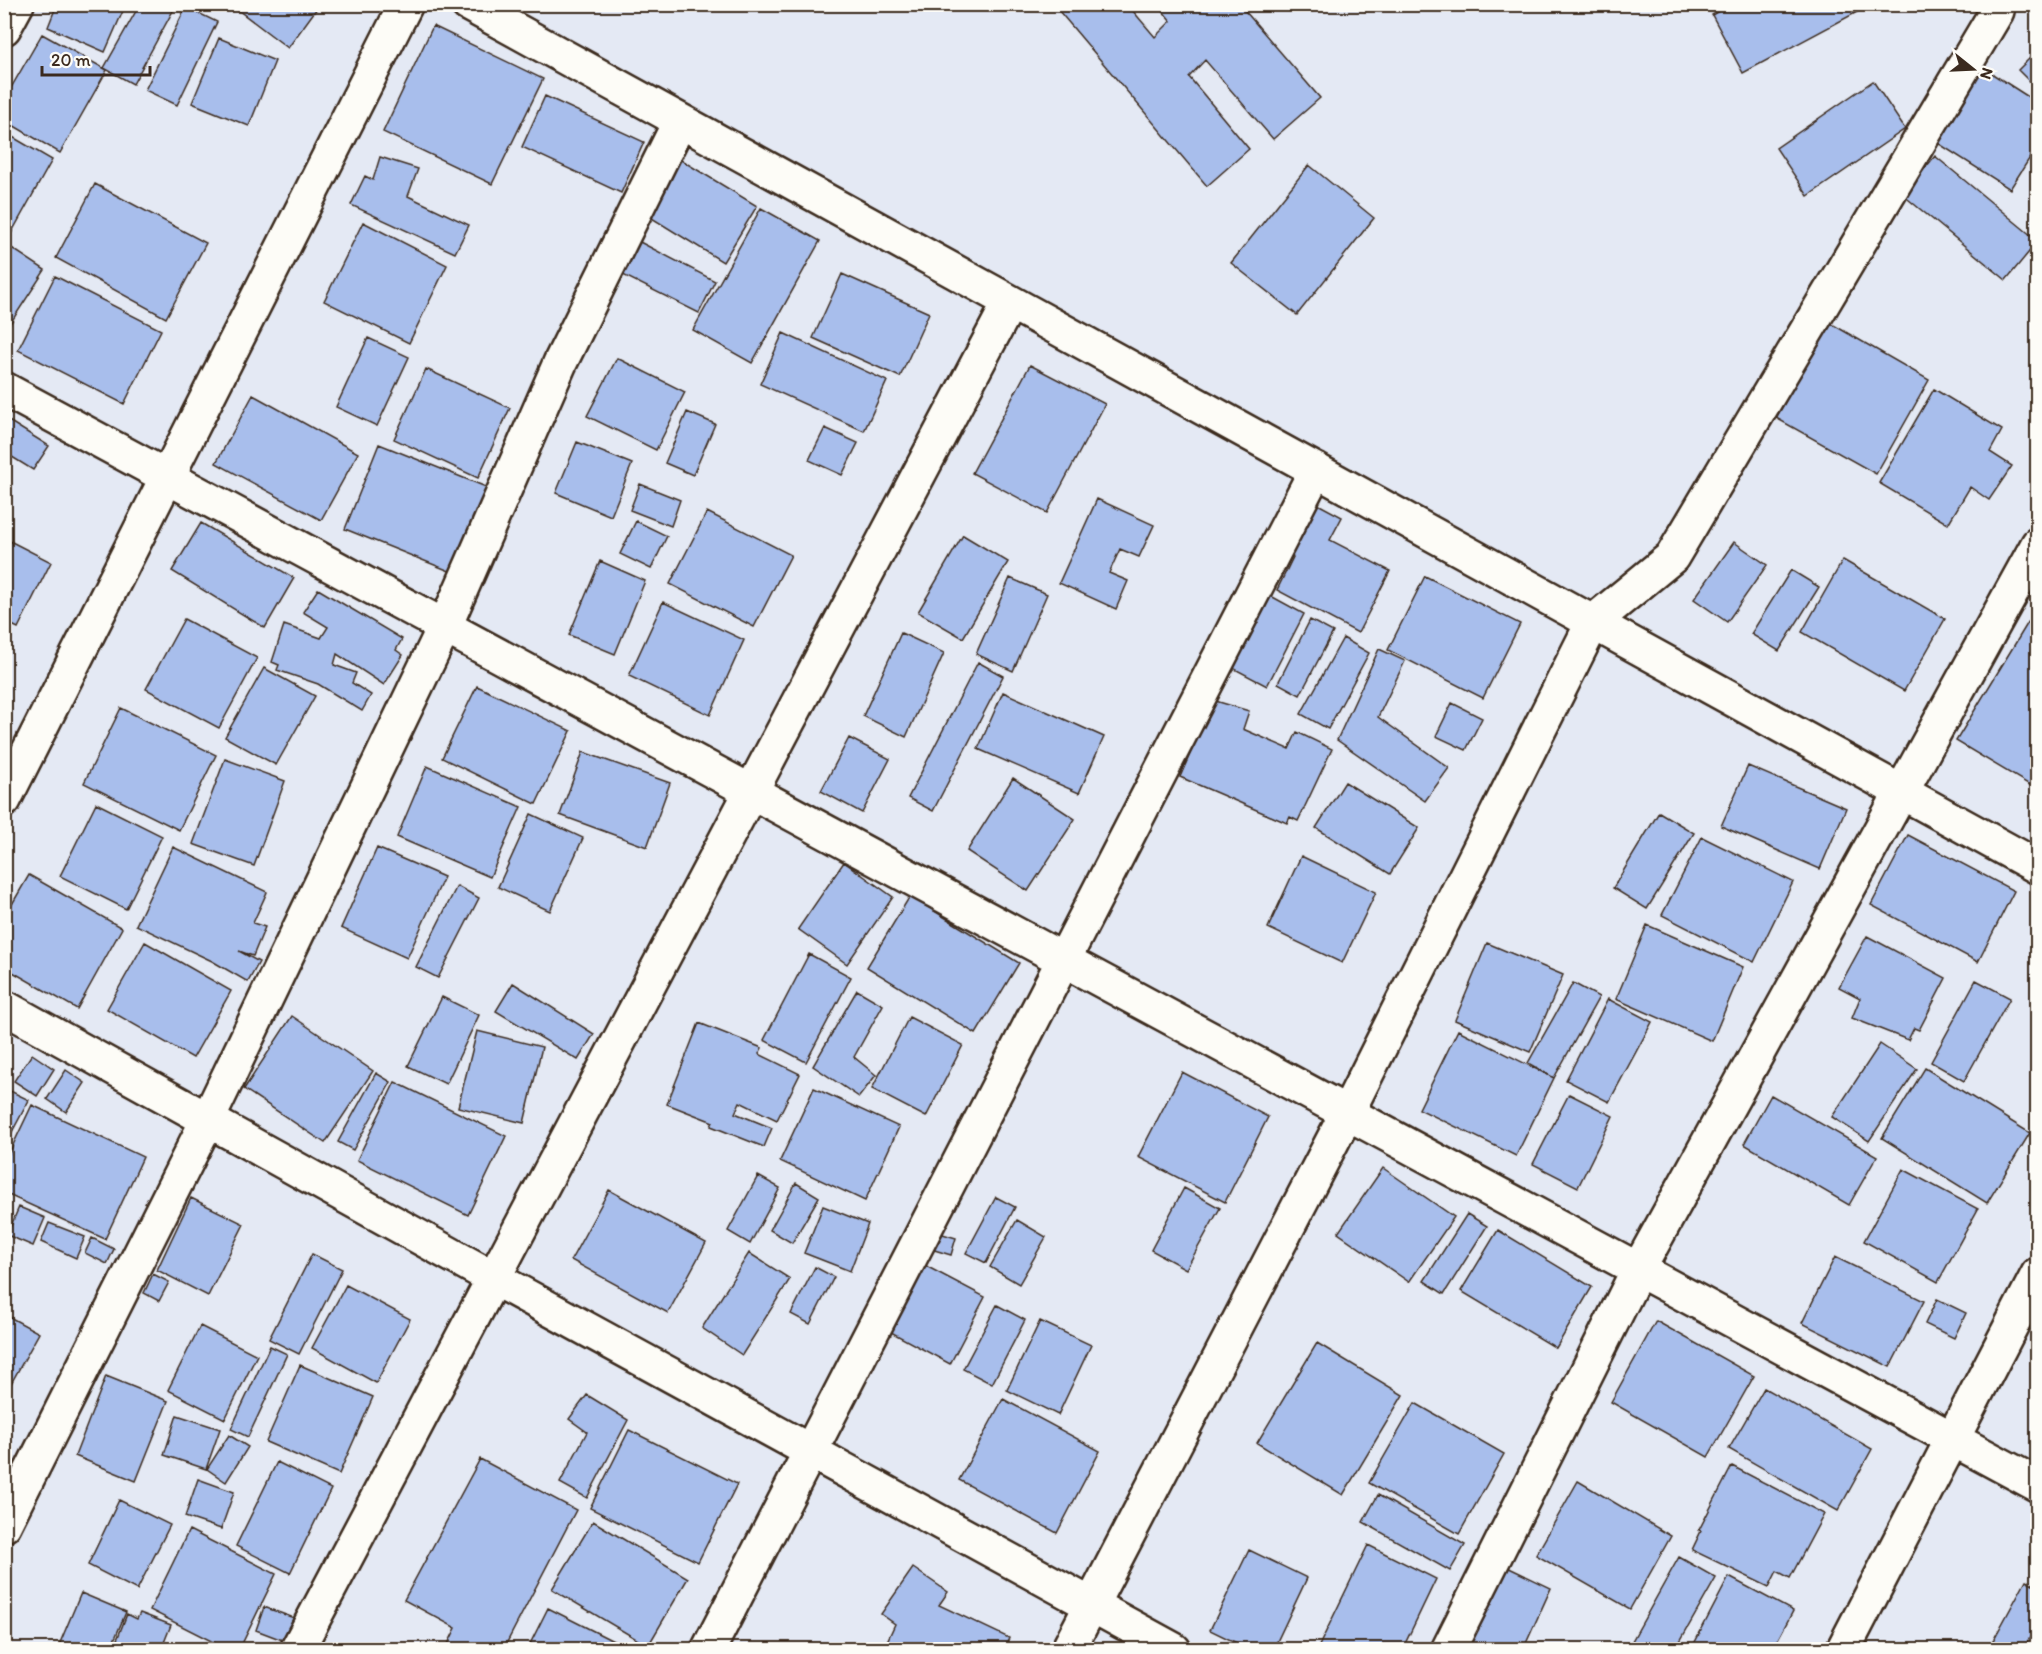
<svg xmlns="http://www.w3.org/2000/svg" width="2042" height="1654" font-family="Itim,sans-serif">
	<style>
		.building { fill: #a8beec; stroke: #3b2a1e; stroke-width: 1.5 }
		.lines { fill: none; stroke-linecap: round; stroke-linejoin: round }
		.minor-casing { stroke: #3b2a1e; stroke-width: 38 }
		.minor { stroke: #fdfcf7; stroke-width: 33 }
	</style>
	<rect width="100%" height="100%" fill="#e4e9f4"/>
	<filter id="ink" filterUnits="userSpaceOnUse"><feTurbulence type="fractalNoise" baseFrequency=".0167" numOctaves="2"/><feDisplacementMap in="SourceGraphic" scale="12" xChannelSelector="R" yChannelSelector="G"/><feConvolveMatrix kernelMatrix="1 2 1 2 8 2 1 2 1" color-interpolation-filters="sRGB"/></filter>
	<g filter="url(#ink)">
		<path class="building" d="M57 4H126L105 52 48 27Z
			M140 4H170L175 7 133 84 104 68Z
			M230 4H320L288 48Z
			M1053 4H1127L1155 37 1171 21 1157 4H1239L1320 98 1273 139 1205 60 1189 77 1249 149 1207 186Z
			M1730 4H1872L1743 73 1712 15Z
			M186 7 217 22 177 105 145 90Z
			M433 26 543 79 492 184 383 132Z
			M42 34 107 70 60 153 4 120V100Z
			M219 38 275 61 249 126 192 103Z
			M2038 50V90L2018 70Z
			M1980 66 2038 103V145L2010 189 1933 140Z
			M1873 81 1905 129 1808 196 1776 148Z
			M545 96 644 142 621 193 522 147Z
			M4 132 52 160 8 239 4 237Z
			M1935 156 2038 241 2006 280 1903 195Z
			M380 157 418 169 408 196 469 225 455 253 351 205 365 176 373 180Z
			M676 157 757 206 723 262 642 212Z
			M1309 165 1374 218 1297 315 1231 263Z
			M95 184 206 243 166 318 56 258Z
			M761 208 820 241 752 363 693 330Z
			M363 222 447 265 409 343 324 301Z
			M634 239 715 281 699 313 617 272Z
			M4 243 45 270 4 333Z
			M842 274 929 313 900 377 813 338Z
			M55 276 161 330 124 404 18 350Z
			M1830 323 1929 380 1876 474 1776 418Z
			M783 333 887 381 864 431 760 384Z
			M368 338 409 357 377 426 336 407Z
			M617 358 685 392 656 450 587 416Z
			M1030 365 1105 404 1047 513 972 473Z
			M426 369 510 408 478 478 394 439Z
			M1934 389 2002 430 1990 452 2012 466 1989 500 1970 487 1948 524 1879 483Z
			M253 395 358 453 321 520 216 463Z
			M687 412 715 424 693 475 665 463Z
			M4 418 49 446 33 470 4 452Z
			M825 428 858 443 842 475 809 460Z
			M577 442 632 464 611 516 556 493Z
			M379 444 491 489 457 574 345 529Z
			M640 484 680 500 671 526 630 510Z
			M1097 499 1154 525 1139 557 1120 549 1109 573 1128 581 1116 609 1059 583Z
			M1314 502 1342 517 1330 540 1390 571 1358 633 1277 590 1293 557 1287 554Z
			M707 512 791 555 754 627 670 584Z
			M636 521 667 536 651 569 620 554Z
			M201 523 294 578 265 628 172 571Z
			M963 535 1008 562 963 638 918 612Z
			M4 538 51 562 18 628 4 621Z
			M1734 542 1767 565 1727 622 1694 599Z
			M1843 560 1945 619 1904 691 1802 632Z
			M600 561 645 581 615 654 569 635Z
			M1791 570 1819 587 1779 651 1751 634Z
			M1425 576 1520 624 1483 698 1388 650Z
			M1010 578 1047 594 1013 671 976 654Z
			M318 589 402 639 396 650 403 655 384 685 337 654 334 665 356 673 352 683 371 695 362 711 318 684 277 670 279 665 272 662 284 625 321 638 328 627 303 612Z
			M1269 595 1304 614 1267 686 1231 667Z
			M663 602 744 640 710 715 629 676Z
			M2038 606V790L1956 741Z
			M184 619 257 658 219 728 146 689Z
			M1310 620 1333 632 1300 695 1278 683Z
			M901 633 944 653 906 737 863 716Z
			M1343 638 1369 653 1328 729 1301 714Z
			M1379 649 1405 661 1378 717 1449 768 1425 801 1337 740Z
			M978 662 1003 676 933 811 908 798Z
			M264 668 315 696 276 765 225 737Z
			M477 686 571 731 536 804 442 758Z
			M1003 692 1104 737 1079 793 978 749Z
			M1209 699 1249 711 1243 729 1289 749 1297 732 1332 749 1298 821 1290 817 1287 823 1180 777 1200 731Z
			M1452 703 1482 718 1466 750 1436 736Z
			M121 708 216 755 179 830 84 783Z
			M849 738 890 759 862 813 821 791Z
			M583 752 670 783 647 847 560 815Z
			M225 759 285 781 254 866 193 844Z
			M427 766 521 807 490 877 397 837Z
			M1748 766 1846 808 1820 869 1721 826Z
			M1013 778 1075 819 1028 891 967 851Z
			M1345 782 1419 828 1390 874 1316 828Z
			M96 803 162 836 126 909 60 876Z
			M1659 812 1694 833 1647 909 1613 888Z
			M531 814 583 838 550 911 498 887Z
			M1908 835 2014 891 1978 962 1871 905Z
			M1702 837 1793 882 1754 962 1662 915Z
			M173 847 267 892 253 923 265 927 253 956 239 951 259 962 248 982 212 961 136 925Z
			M377 848 444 877 407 958 341 928Z
			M1301 856 1376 892 1342 963 1268 928Z
			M844 862 893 897 847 964 798 929Z
			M29 875 122 928 77 1009 4 967V918Z
			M457 886 479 898 438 978 416 967Z
			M910 896 1019 963 976 1034 867 967Z
			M1647 925 1743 967 1712 1041 1616 999Z
			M1867 936 1946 978 1919 1030 1914 1028 1908 1040 1852 1018 1860 998 1839 987Z
			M145 942 231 991 193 1058 107 1009Z
			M1487 943 1563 975 1530 1052 1455 1020Z
			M809 954 851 977 806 1062 764 1040Z
			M1976 980 2010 998 1964 1081 1931 1062Z
			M513 983 594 1034 578 1060 496 1011Z
			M1573 983 1599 997 1554 1078 1528 1063Z
			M857 990 883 1005 854 1057 876 1075 859 1097 813 1066Z
			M442 997 479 1015 446 1084 408 1066Z
			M1608 999 1652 1022 1609 1102 1566 1080Z
			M292 1016 373 1071 325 1143 244 1089Z
			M909 1017 963 1045 926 1117 872 1089Z
			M699 1023 762 1048 759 1054 800 1074 777 1120 740 1102 735 1113 772 1128 764 1147 711 1126 713 1122 667 1104Z
			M1458 1030 1554 1078 1516 1156 1419 1109Z
			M477 1031 542 1047 524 1123 458 1107Z
			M1880 1044 1917 1069 1869 1141 1832 1117Z
			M32 1054 54 1069 37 1096 14 1081Z
			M1925 1068 2030 1133 1987 1203 1882 1138Z
			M66 1070 85 1083 66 1112 47 1099Z
			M1182 1072 1268 1117 1225 1202 1138 1157Z
			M376 1073 391 1082 353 1150 338 1142Z
			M395 1082 506 1136 468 1215 357 1160Z
			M4 1088 29 1100 4 1147Z
			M814 1088 899 1127 865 1201 780 1161Z
			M1569 1094 1613 1116 1578 1187 1533 1164Z
			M1771 1095 1877 1156 1849 1205 1744 1144Z
			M32 1105 143 1157 105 1239 4 1193V1164Z
			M1383 1168 1454 1217 1409 1282 1338 1233Z
			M1903 1169 1978 1209 1938 1282 1864 1241Z
			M758 1176 780 1188 750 1244 728 1231Z
			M796 1183 819 1197 792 1243 770 1230Z
			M1184 1188 1220 1208 1186 1269 1151 1250Z
			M609 1190 706 1243 668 1313 571 1260Z
			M996 1197 1015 1207 986 1263 966 1253Z
			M191 1198 244 1224 208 1296 157 1270Z
			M823 1206 868 1224 850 1271 804 1253Z
			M19 1207 45 1218 33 1246 7 1235Z
			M1467 1214 1487 1226 1444 1294 1424 1281Z
			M1017 1220 1046 1237 1019 1284 990 1267Z
			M49 1223 85 1237 76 1258 41 1242Z
			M1498 1230 1592 1287 1556 1348 1461 1291Z
			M936 1232 956 1238 951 1255 931 1249Z
			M92 1238 114 1249 107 1264 85 1253Z
			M749 1253 790 1279 742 1355 702 1328Z
			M312 1254 342 1269 299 1354 269 1339Z
			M1835 1257 1924 1301 1890 1367 1802 1323Z
			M924 1265 985 1297 950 1364 889 1331Z
			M815 1267 834 1277 810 1324 791 1314Z
			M153 1274 169 1282 159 1301 144 1293Z
			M346 1285 410 1319 376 1383 312 1348Z
			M1937 1299 1966 1313 1954 1338 1925 1324Z
			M997 1305 1025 1320 992 1384 963 1369Z
			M4 1314 39 1333 4 1396Z
			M1040 1321 1091 1345 1058 1415 1007 1390Z
			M1656 1321 1754 1376 1708 1457 1611 1402Z
			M200 1326 257 1355 225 1419 168 1390Z
			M1317 1343 1403 1395 1343 1495 1257 1443Z
			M270 1346 287 1354 248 1437 231 1429Z
			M300 1365 373 1397 339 1474 266 1442Z
			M106 1376 168 1401 136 1481 75 1456Z
			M1764 1388 1872 1449 1838 1511 1729 1449Z
			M587 1395 628 1420 587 1498 560 1483 587 1432 569 1419Z
			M1003 1399 1100 1451 1057 1533 959 1480Z
			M1415 1403 1504 1454 1459 1534 1369 1483Z
			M177 1415 220 1429 206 1469 164 1455Z
			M629 1430 737 1484 698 1562 590 1508Z
			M229 1435 248 1447 226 1482 207 1469Z
			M480 1459 576 1510 503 1650H449L446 1648 456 1628 404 1600Z
			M277 1462 331 1489 290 1573 236 1546Z
			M1732 1466 1824 1514 1790 1578 1777 1571 1769 1587 1692 1550 1701 1531 1699 1530Z
			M198 1479 234 1492 221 1529 185 1517Z
			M1578 1481 1671 1536 1630 1609 1536 1555Z
			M1378 1495 1465 1545 1450 1571 1363 1522Z
			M119 1500 170 1525 137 1590 88 1565Z
			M593 1521 688 1578 648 1646 552 1589Z
			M189 1530 276 1574 239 1650H229L150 1610Z
			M1368 1545 1436 1579 1402 1650H1317Z
			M1249 1550 1307 1578 1273 1650H1251L1210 1630Z
			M1679 1557 1716 1578 1675 1650H1627Z
			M1503 1565 1551 1588 1523 1650H1482L1467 1642Z
			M913 1568 948 1592 939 1605 1009 1638 1004 1650H883L895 1624 881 1614Z
			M1729 1577 1793 1611 1772 1650H1704L1694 1644Z
			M2026 1580 2038 1587V1623L2023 1650H1988Z
			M81 1593 126 1612 110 1650H57Z
			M264 1607 294 1618 285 1641 256 1630Z
			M548 1608 625 1647 624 1650H527Z
			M140 1613 171 1625 161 1650 152 1646 151 1650H113L127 1614 137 1619Z"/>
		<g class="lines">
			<defs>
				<path id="minor" d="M468 4 2038 867
					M4 28 17 4
					M4 389 2038 1485
					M4 800 406 4
					M4 1007 495 1279 1174 1650
					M4 1525 208 1119 445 626 560 363 680 121
					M297 1650 1010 302
					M708 1650 1316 470
					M1068 1650 1347 1113 1593 622 1672 557 1997 11
					M1448 1650 1638 1270 2038 544
					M1843 1650 2038 1274"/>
			</defs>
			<use href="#minor" class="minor-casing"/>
			<use href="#minor" class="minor"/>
		</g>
	</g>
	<rect width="2042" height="1654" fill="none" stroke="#fdfcf7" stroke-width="24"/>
	<rect x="12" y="12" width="2018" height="1630" fill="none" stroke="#3b2a1e" stroke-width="2" filter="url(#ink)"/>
	<g transform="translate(1973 69) rotate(108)" stroke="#fdfcf7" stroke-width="4.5" paint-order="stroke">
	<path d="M0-4.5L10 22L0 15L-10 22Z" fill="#3b2a1e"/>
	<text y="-9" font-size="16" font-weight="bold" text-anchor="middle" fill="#3b2a1e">N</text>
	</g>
	<path d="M42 66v9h108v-9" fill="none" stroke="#3b2a1e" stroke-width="3"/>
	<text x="51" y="66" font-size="18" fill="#3b2a1e" stroke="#fdfcf7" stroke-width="4.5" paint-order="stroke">20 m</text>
</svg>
